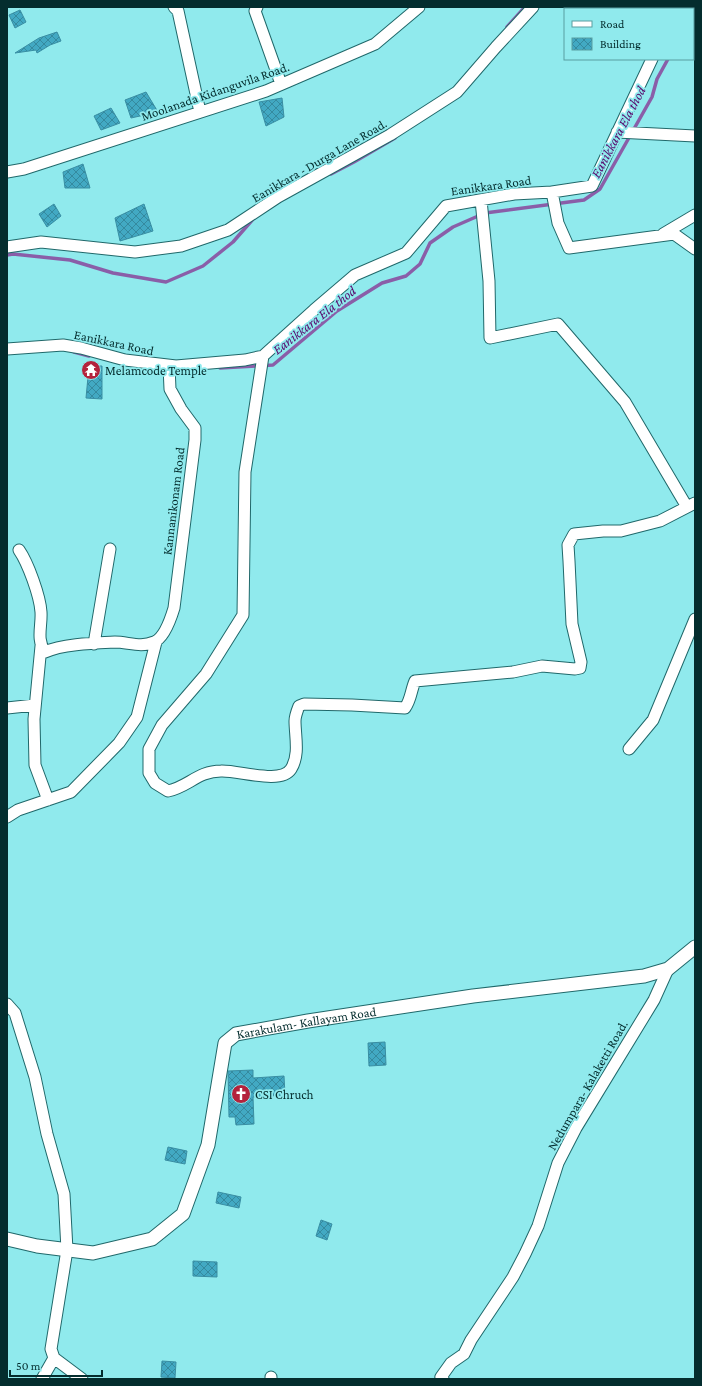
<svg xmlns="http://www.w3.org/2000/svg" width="702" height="1386" font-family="'Crimson Pro',serif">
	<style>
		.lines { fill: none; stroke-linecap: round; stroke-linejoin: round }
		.stream { stroke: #8a5ea8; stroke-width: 3.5 }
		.building { fill: url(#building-cross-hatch); stroke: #398ea3 }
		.minor-casing { stroke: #20686a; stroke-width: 13 }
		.tertiary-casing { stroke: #20686a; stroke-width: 15 }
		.minor { stroke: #fff; stroke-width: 11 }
		.tertiary { stroke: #fff; stroke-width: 13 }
		.labels { text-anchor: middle; stroke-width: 3.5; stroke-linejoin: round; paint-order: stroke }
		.street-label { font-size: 13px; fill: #042d2e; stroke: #90eaed }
		.poi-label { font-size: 13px; fill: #042d2e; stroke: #90eaed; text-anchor: start }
		.water-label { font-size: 14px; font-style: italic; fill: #58086c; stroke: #90eaed }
	</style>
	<defs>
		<pattern id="building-cross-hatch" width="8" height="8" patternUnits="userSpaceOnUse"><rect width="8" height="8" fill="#42a9c3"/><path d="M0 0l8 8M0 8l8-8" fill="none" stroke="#358a9f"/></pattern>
	</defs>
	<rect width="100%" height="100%" fill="#90eaed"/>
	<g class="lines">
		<path class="stream" d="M693 12 695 8
			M507 27 525 7
			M331 174 354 162 395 138
			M7 255 13 254 70 260 113 273 166 282 203 266 233 242 254 218
			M74 352 89 356
			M220 368 273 365 337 311 382 283 406 276 420 264 430 243 453 227 485 213 584 200 600 189 652 97 657 79 668 59"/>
	</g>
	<path class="building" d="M20 10 26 22 15 28 9 15Z
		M57 32 61 41 50 45 37 53 36 50 15 53 39 38Z
		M146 92 158 112 131 118 125 100Z
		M282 98 284 117 266 126 259 102Z
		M111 108 120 123 101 130 94 116Z
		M83 164 90 188H65L63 172Z
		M54 204 61 216 47 227 39 214Z
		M144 204 153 231 120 241 115 218Z
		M89 366H102V399L86 398Z
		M385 1042 386 1065 369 1066 368 1043Z
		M253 1070V1078L284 1076 285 1095 253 1097 254 1124 236 1125 235 1117H229L228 1071Z
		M168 1147 187 1151 185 1164 165 1160Z
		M218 1192 241 1197 239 1208 216 1203Z
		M321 1220 332 1224 327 1240 316 1236Z
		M193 1261 217 1262V1277L193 1276Z
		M162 1361 176 1362 175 1378 161 1377Z"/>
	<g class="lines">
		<defs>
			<path id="minor" d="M174 7 178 11 200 112
				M257 7 255 11 281 84
				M682 9 683 7
				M652 59 592 186 552 192 514 194 446 206 406 253 355 275 314 310 263 356 245 472 243 615 206 674 162 725 149 749V773L155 783 168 791C188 787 198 771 221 771 238 770 281 785 291 769 300 755 295 736 295 721 295 716 297 711 299 706L304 704 352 705 405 708C411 700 411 690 415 681L513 672 542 666 575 669 580 668 581 662 572 624 569 561 568 545 574 534 603 531H621L660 521 695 503
				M617 132 695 136
				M7 172 24 169 266 91 375 44 419 7
				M552 192 558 223 569 248 674 234 695 249
				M481 200 489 281 490 338 558 324 625 402 687 507
				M663 234 695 215
				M7 247 41 242 135 252 181 246 228 230 278 197 390 135 457 92 496 47 533 7
				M7 349 63 345 81 348 125 360 176 366 245 360 263 356
				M19 550C28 563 40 596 41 612 42 626 36 639 45 652 62 644 95 643 115 642 128 642 141 648 154 642 164 638 171 618 174 608L195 440V428L181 409 170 389 169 366
				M94 644 110 549
				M41 646 34 719 35 765 48 800
				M7 708 35 705
				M629 749 653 720 695 619
				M7 817 18 810 71 792 119 743 137 717 156 642
				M7 1004 15 1013 35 1077 47 1134 64 1194 67 1250 51 1349 54 1358 82 1379
				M42 1379 54 1358
				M271 1379V1377
				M443 1379 441 1377 451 1363 464 1354 471 1340 513 1277 525 1254 538 1226 558 1163 576 1128 654 1000 668 969"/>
			<g id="tertiary">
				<path id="s1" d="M7 1239 37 1246 93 1253 152 1239 183 1214 208 1145 225 1043 236 1034 308 1021 473 996 644 976 668 969 695 947"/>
			</g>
		</defs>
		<use href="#minor" class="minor-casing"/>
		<use href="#tertiary" class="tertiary-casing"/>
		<use href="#minor" class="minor"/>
		<use href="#tertiary" class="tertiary"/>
	</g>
	<defs>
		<symbol id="temple-disc" viewBox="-11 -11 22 22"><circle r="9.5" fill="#b4223c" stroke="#90eaed"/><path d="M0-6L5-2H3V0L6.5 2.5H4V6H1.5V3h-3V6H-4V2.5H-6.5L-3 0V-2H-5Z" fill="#fff"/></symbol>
		<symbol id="church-disc" viewBox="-11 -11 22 22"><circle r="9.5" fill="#b4223c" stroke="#90eaed"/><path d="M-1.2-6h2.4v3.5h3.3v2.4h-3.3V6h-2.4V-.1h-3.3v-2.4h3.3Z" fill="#fff"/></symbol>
	</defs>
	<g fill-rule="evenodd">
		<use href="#temple-disc" x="80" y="359" width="22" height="22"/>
		<use href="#church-disc" x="230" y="1083" width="22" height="22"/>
	</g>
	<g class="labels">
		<g class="street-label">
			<text transform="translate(215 91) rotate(-19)" y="5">Moolanada Kidanguvila Road.</text>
			<text transform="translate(319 160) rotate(-30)" y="5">Eanikkara - Durga Lane Road.</text>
			<text transform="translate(491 185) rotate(-8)" y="5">Eanikkara Road</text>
			<text transform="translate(114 342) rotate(12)" y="5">Eanikkara Road</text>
			<text transform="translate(173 501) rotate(-83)" y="5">Kannanikonam Road</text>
			<text dy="5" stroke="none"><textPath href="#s1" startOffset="450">Karakulam- Kallayam Road</textPath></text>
			<text transform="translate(587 1085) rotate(-60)" y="5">Nedumpara- Kalaketti Road.</text>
		</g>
		<g class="poi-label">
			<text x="105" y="375">Melamcode Temple</text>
			<text x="255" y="1099">CSI Chruch</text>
		</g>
		<g class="water-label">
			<text transform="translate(618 132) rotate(-62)" y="5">Eanikkara Ela thod</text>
			<text transform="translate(314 320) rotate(-38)" y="5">Eanikkara Ela thod</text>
		</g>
	</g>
	<rect width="702" height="1386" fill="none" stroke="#042d2e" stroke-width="16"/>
	<rect x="564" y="8" width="130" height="52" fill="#90eaed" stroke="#589ea1"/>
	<rect x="572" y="21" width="20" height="6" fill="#ffffff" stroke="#589ea1"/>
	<text x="600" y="28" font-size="12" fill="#042d2e">Road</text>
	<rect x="572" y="38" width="20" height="12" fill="url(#building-cross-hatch)" stroke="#589ea1"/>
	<text x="600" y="48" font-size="12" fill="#042d2e">Building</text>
	<path d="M10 1370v6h92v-6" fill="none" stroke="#042d2e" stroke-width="2"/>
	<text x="16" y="1370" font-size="12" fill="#042d2e" stroke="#90eaed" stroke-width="3" paint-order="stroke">50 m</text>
</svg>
